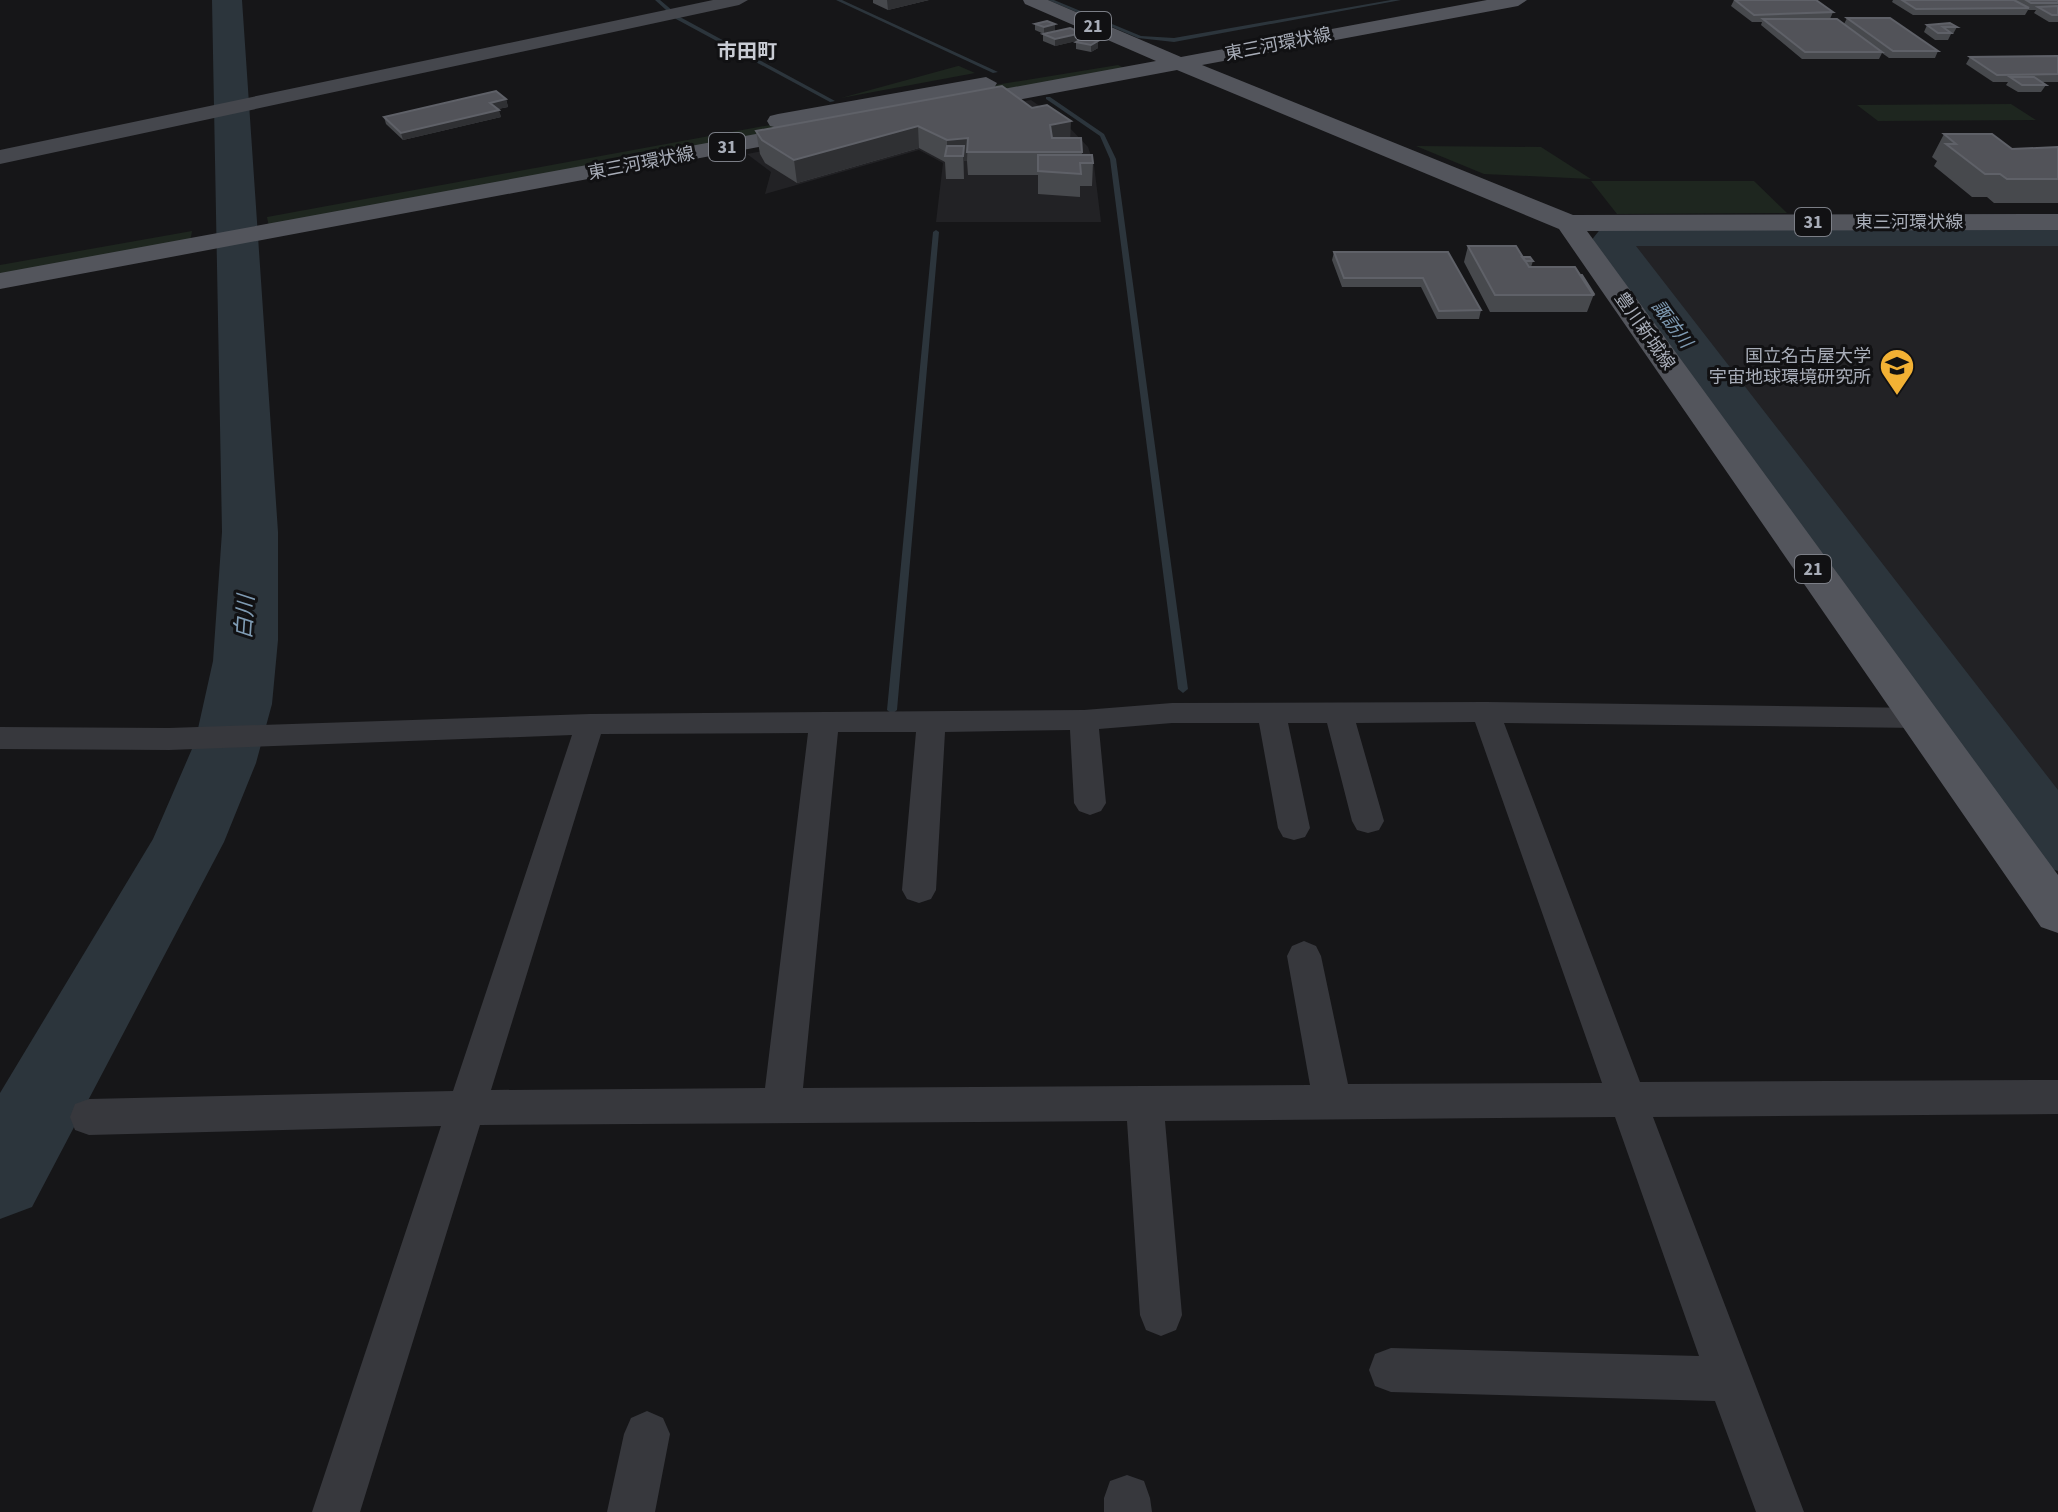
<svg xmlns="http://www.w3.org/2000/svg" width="2058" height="1512" font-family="'Source Sans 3','Noto Sans JP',sans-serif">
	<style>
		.built { fill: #222225 }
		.green { fill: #1e261f }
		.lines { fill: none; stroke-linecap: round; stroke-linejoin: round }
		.stream { fill: #2c353c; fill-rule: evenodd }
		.river { fill: #2c353c; fill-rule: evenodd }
		.street { fill: #37383d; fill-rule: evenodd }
		.secondary { fill: #45474d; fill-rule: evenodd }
		.primary { fill: #53555c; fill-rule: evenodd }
		.wall { fill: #47494d }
		.shaded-wall { fill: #2f3033 }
		.building { fill: #525359; stroke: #5f6168; stroke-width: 2 }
		.labels { text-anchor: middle; stroke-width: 6; stroke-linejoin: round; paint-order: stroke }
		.shield { fill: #111113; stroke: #7b7e86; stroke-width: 2 }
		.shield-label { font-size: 18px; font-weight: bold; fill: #a8adb8 }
		.far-street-label { font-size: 18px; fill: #a8adb8; stroke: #111113 }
		.far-water-label { font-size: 18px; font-style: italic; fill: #7f9bb3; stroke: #111113 }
		.far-poi-label { font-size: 18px; fill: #a8adb8; stroke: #111113; text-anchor: end }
		.far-quarter-label { font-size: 20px; font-weight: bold; fill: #c9ccd4; stroke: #111113 }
		.water-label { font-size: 22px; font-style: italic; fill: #7f9bb3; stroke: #111113 }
	</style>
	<rect width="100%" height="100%" fill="#161618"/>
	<path class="built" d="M1031 100 1068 126 1088 147 1094 165 1101 222H936L943 163 919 150 765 194 771 172 747 154Z
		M2058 234V821L1619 244 1624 239 1635 237Z"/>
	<path class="green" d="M1118 65 1128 70 269 227 267 217 928 96Z
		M959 66 975 73 841 98 958 66Z
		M2011 104 2036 120 1878 121 1857 105Z
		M1416 146 1541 147 1591 179 1484 174Z
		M1754 181 1787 213 1617 214 1591 181Z
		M192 231 190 243 0 278V265Z"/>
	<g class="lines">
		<path class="stream" d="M655 0H660L680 17 835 101 830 102 676 19Z
			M836 0H842L998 72 993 73Z
			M1048 0H1054L1141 36 1174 38 1391 0H1401L1174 42 1138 38Z
			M1046 97H1050L1104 134 1116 159 1188 689 1183 693 1178 689 1110 159 1100 136 1046 99Z
			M936 230 939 232 897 710 892 714 887 710 933 232Z"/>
		<path class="river" d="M212 0H242L278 532V640L272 704 256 763 224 842 32 1207 0 1219V1093L153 839 195 742 213 661 222 532Z
			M1628 222H2058V246H1636L2058 790V871L2032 863 1590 242 1602 227Z"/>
		<path class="street" d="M1486 702 1919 708 1929 711 1934 718 1929 725 1919 728 1504 723 1640 1082 2058 1080V1114L1653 1117 1804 1512H1756L1715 1401 1391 1392 1375 1386 1369 1370 1375 1354 1391 1348 1699 1356 1615 1117 1165 1121 1182 1315 1176 1330 1161 1336 1146 1330 1140 1315 1127 1121 480 1125 360 1512H312L441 1126 89 1135 75 1130 70 1117 75 1104 89 1099 453 1091 572 735 169 750 0 749V727L169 728 590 714 1084 710 1172 703ZM1475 722 1602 1083 1348 1084 1321 956 1316 946 1304 941 1292 946 1287 956 1310 1085 803 1088 838 732H916L902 890 907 899 919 903 931 899 936 890 945 732 1070 730 1074 803 1079 811 1090 815 1101 811 1106 803 1099 729 1172 723H1259L1278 828 1283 837 1294 840 1305 837 1310 828 1288 723H1327L1352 821 1357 830 1368 833 1379 830 1384 821 1356 723ZM808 733 765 1088 491 1090 601 734Z
			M647 1411 663 1418 670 1434 655 1512H607L624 1434 631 1418Z
			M1127 1475 1144 1481 1150 1498 1152 1512H1104V1498L1110 1481Z"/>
		<path class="secondary" d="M713 0H748L739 5 0 164V150Z"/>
		<path class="primary" d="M1023 0H1048L1181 57 1487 0H1527L1518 6 1202 65 1573 215 2058 214V230L1587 231 2058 875V933L2041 927 1559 229 1177 70 954 112 946 110 943 105 946 100 954 98 1156 61 1025 4Z
			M986 77 997 83 994 88 778 128 770 126 767 121 770 116 778 114Z
			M815 123 823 125 827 130 823 135 0 289V273Z"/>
	</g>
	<path class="wall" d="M873 0H929L888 10 873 3Z
		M1734 0H1816L1833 12 1830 19 1844 24 1847 18 1938 51 1935 58H1889L1882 53 1879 59H1802L1761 25 1762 22H1752L1731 6Z
		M1893 0H2058V22H2049L2034 13 2036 10H2028L2025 15H1913L1892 2Z
		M1035 24H1055V31L1044 34 1035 30Z
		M1927 25 1957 27 1953 34H1951L1948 40H1935L1924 32Z
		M1082 33 1081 39 1098 48 1091 52 1076 49V42L1080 40 1055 46 1043 41V34Z
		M2058 56V82H2041L2046 85 2041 92H2018L2006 85 2008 82H1993L1966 64 1970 57Z
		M506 99 508 107 498 109 501 117 403 140 386 124 384 117Z
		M1032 108 1070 138H1081L1082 155 1093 163 1092 186H1080V197L1038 194V175H968L967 161H964V179H946L945 162 919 148 797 183 765 163 760 154 756 131Z
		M1944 134 2012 149 2058 147V203H1994L1987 197H1972L1934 166 1937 161 1932 157Z
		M1468 246 1522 257 1533 261 1531 267 1594 294 1587 312H1490L1464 262Z
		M1334 252H1448L1481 310 1479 319H1437L1421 287H1342L1332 260Z"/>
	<path class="shaded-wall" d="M887 0H929L888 10Z
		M1055 24V31L1044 34V27Z
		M1082 33 1081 40 1055 46V39Z
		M1098 41V48L1091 52V45Z
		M506 99 508 107 492 110 490 103Z
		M499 110 501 117 403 140 401 133Z
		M1071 121 1070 144 1050 148V125Z
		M918 126 919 148 797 183 794 160Z
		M968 138 967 161H964V179L963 156H947V140Z"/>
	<path class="building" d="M1735 0H1816L1833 12 1754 15Z
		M1902 0H2014L2029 8 1916 9Z
		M2026 0H2058V3H2031Z
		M2058 6V15H2052L2038 7Z
		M1847 18H1890L1938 51H1893Z
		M1763 19H1837L1882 52H1805Z
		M1047 21 1055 24 1044 27 1035 24Z
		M1950 23 1957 27H1943L1951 33H1938L1927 25Z
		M1070 28 1082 33 1055 39 1043 34Z
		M1083 38 1098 41 1091 45 1076 42Z
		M2058 56V74L1997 75 1970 57Z
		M2010 77H2034L2046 85H2022Z
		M1002 86 1032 108 1047 105 1071 121 1050 125 1052 138H1081L1082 152H967L968 138 947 140 918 126 794 160 762 140 756 131Z
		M496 91 506 99 490 103 499 110 401 133 384 117Z
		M1944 134H1992L2012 149 2058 147V179H2007L2000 174H1985L1946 144H1956Z
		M947 146H964L963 156H945Z
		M1038 155H1092L1093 163H1080L1081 174 1038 171Z
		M1468 246H1516L1529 267H1575L1593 295H1495Z
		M1334 252H1448L1481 310 1439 311 1423 278H1344Z
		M1522 257H1530L1533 261H1525Z
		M1580 275H1582L1594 294 1593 295Z"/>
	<defs>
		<symbol id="university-pin" viewBox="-11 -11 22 30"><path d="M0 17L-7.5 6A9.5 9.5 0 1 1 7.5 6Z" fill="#f2b134" stroke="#111113"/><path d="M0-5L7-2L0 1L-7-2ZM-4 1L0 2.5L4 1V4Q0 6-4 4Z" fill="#111"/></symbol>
	</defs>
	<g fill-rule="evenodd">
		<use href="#university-pin" x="1877" y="346" width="40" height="54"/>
	</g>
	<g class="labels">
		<g class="shield">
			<rect x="1075" y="12" width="36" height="28" rx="6"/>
			<rect x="709" y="133" width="36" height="28" rx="6"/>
			<rect x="1795" y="208" width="36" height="28" rx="6"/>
			<rect x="1795" y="555" width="36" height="28" rx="6"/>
		</g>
		<g class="shield-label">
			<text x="1093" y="32">21</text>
			<text x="727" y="153">31</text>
			<text x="1813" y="228">31</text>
			<text x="1813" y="575">21</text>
		</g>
		<g class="far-street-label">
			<text transform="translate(1278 44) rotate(-11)" y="6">東三河環状線</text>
			<text transform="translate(641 163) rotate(-11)" y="6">東三河環状線</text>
			<text x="1909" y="228">東三河環状線</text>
			<text transform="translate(1645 331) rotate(55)" y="6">豊川新城線</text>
		</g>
		<g class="far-water-label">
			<text transform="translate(1672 324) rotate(53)" y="6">諏訪川</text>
		</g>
		<g class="far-poi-label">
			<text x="1871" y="362">国立名古屋大学<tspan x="1871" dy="21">宇宙地球環境研究所</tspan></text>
		</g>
		<g class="far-quarter-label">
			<text x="747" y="58">市田町</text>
		</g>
		<g class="water-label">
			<text transform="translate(244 617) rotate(-86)" y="8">白川</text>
		</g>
	</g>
</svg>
